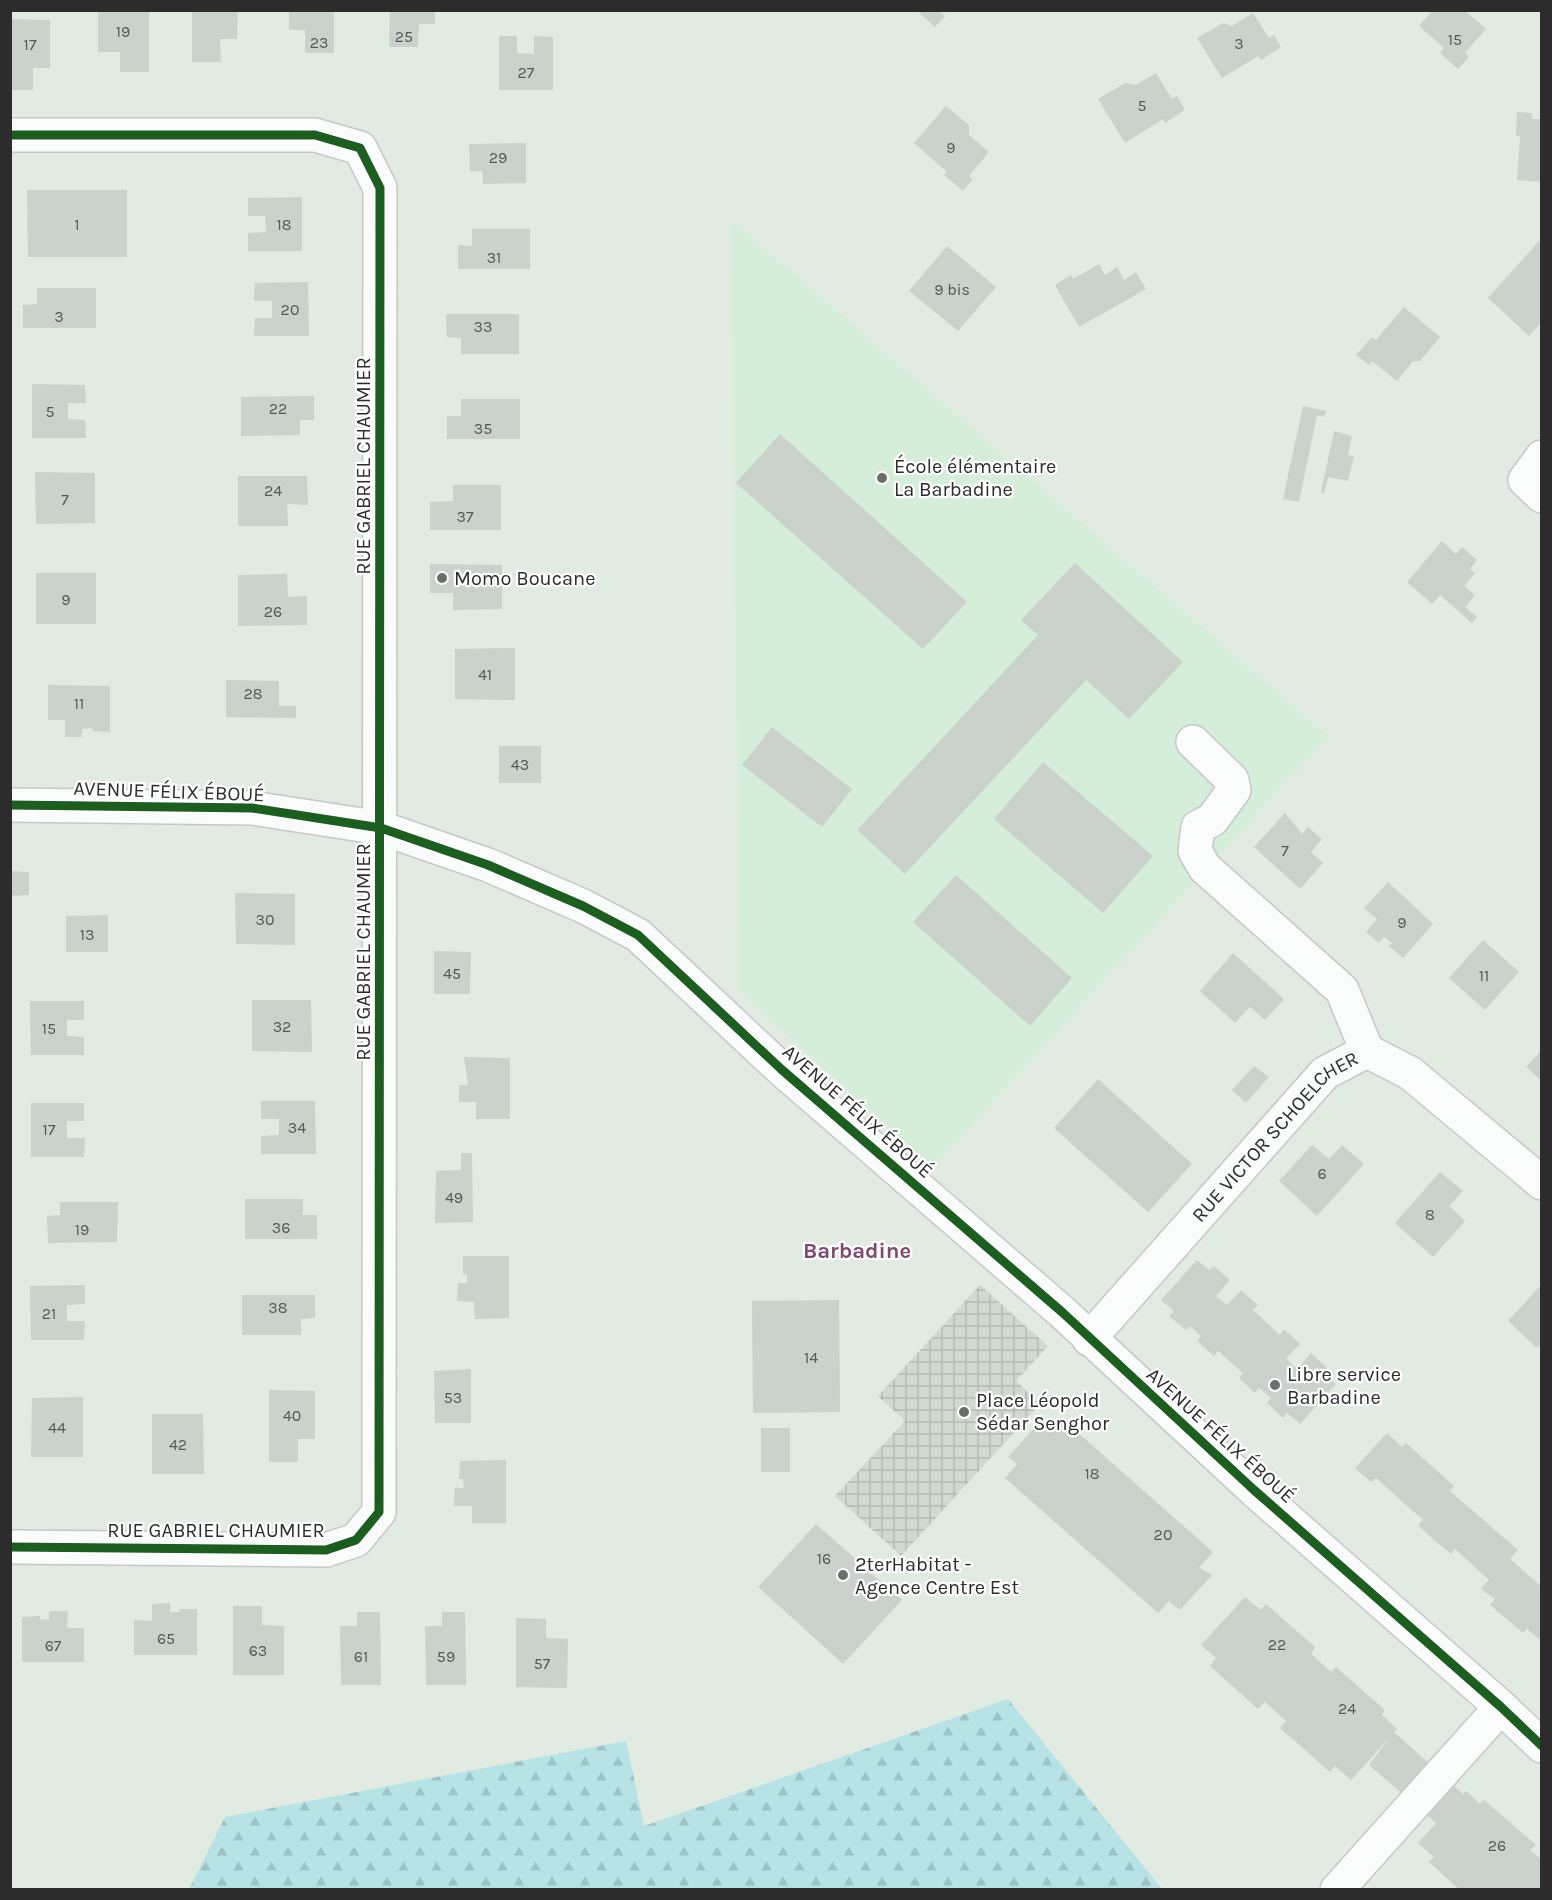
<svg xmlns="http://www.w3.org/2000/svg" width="1552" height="1900" font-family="Karla,sans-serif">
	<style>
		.education { fill: #d5eed9 }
		.forest { fill: url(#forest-firs) }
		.plaza { fill: url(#plaza-grid) }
		.building { fill: #cbd1cb }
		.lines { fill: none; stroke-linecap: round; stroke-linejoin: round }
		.minor-casing { stroke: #c7c8c6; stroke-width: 36 }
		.minor { stroke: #fafcfb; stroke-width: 33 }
		.cycleway-casing { stroke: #fff; stroke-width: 13 }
		.cycleway { stroke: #1b5e20; stroke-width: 9 }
		.poi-dot { fill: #6b6f6c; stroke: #fff; stroke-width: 2 }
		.labels { text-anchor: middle; stroke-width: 4.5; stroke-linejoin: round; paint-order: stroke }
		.number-label { font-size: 16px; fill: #565856 }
		.street-label { font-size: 20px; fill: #2c2c2c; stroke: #fff }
		.poi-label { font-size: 20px; fill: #2c2c2c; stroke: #fff; text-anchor: start }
		.quarter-label { font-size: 22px; font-weight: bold; fill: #814870; stroke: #fff }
	</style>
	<defs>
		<pattern id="forest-firs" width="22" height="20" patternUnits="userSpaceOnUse" patternTransform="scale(1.5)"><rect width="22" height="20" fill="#b7e3e6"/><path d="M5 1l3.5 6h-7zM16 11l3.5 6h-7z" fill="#9ec3c5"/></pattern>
		<pattern id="plaza-grid" width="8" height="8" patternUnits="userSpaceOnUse" patternTransform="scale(1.5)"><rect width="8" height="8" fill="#d1d9d1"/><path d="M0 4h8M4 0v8" fill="none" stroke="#b4bab4"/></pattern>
	</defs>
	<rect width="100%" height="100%" fill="#e1ebe2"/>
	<path class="education" d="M732 220 1328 736 933 1167 739 991Z"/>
	<path class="forest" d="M1008 1699 1162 1889H189L225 1817 626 1741 644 1826Z"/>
	<path class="plaza" d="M980 1285 1048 1346 1016 1381 1040 1404 901 1556 835 1496 905 1421 878 1396Z"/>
	<path class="building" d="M98 10H149V72H120V52H98Z
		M192 10H238L237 39H220L221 62H192Z
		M289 10H334V53H305V30H289Z
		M390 10H435V24H419L418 47H389Z
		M916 10H943L941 13 945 16 935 27Z
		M1433 10H1464L1486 29 1465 53 1469 57 1458 69 1440 53 1444 48 1419 26Z
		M1253 13 1269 38 1274 35 1281 47 1261 60 1258 56 1222 78 1197 38 1223 23 1232 26Z
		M10 19 50 20V68H33V90H10Z
		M499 36H517V53L534 54V36L553 37V90H499Z
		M1156 73 1172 99 1177 96 1185 110 1165 123 1163 119 1125 143 1098 99 1125 83 1136 85Z
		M946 106 969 125V135L989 152 969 176 973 179 963 191 944 175 947 172 914 143Z
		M1517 112 1532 113V119H1542V182L1517 180 1520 136H1516Z
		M526 143V183L483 184 482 171H470L469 144Z
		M27 190H127V257H28Z
		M302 197V251H248V233L266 232 265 216H248V198Z
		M472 229H530V269H458V245L472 246Z
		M1539 241 1542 243V322L1529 336 1488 298Z
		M947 246 996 287 958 331 909 291Z
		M1099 264 1105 275 1117 267 1124 280 1136 272 1146 289 1079 327 1055 285 1071 275 1073 279Z
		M308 282 309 336H254L255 318H272V301H254L255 283Z
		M37 288H96V328H23V305L37 304Z
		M1404 307 1440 337 1420 361H1413L1397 381 1372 361 1369 365 1356 355 1372 337 1376 340Z
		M446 314H519V354H461V338L447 337Z
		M32 384 85 385 86 403H68V419L85 420 86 438H32Z
		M314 396V420H300V435L241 436V397Z
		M461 399H520V439H447V416H461Z
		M1303 406 1326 411 1324 417 1317 415 1299 502 1283 499Z
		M1334 431 1352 436 1348 455 1354 456 1348 481 1328 477 1324 493H1321Z
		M780 434 967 602 923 649 736 483Z
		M35 472 95 473V523L36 524Z
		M238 476H307L308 505 287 504 288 526H238Z
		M453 485H501V530H430V502L453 501Z
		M1442 541 1456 554 1462 547 1477 560 1470 569 1475 573 1464 586 1475 595 1465 607 1477 617 1472 623 1440 595 1432 604 1407 582Z
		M1075 563 1183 662 1129 719 1086 680 905 874 857 830 1038 635 1021 620Z
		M430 564 502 565V609L453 610V593H430Z
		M36 573H96V624H36Z
		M287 574 288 597 307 596V625L238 626V575Z
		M515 648V700L455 699V649Z
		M226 680 279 681V706H296V718L226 717Z
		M48 685 110 686V732L92 731 93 728 82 729V737H65V720H48Z
		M772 727 852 789 822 827 742 765Z
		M499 746H541V783H499Z
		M1043 762 1153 856 1103 913 994 819Z
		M1285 813 1302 834 1308 827 1322 839 1311 852 1323 863 1300 889 1254 847Z
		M10 871 29 872V895L10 896Z
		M956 875 1072 978 1030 1026 913 922Z
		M1388 882 1433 924 1403 958 1389 946 1392 943 1384 937 1379 943 1366 932 1377 919 1364 908Z
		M235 893 295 894V945L236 944Z
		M108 915V952H66V916Z
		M1483 940 1519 972 1485 1010 1449 978Z
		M434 951 471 952 470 994H434Z
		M1233 953 1284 999 1265 1020 1250 1007 1235 1023 1200 991Z
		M252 1000H311L312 1052 252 1051Z
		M30 1001H84V1020H67V1036L84 1037V1055H31Z
		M1542 1050V1081L1526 1067Z
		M464 1057 510 1058V1119H476V1102H459V1085H468Z
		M1254 1066 1269 1077 1246 1103 1232 1090Z
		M1098 1079 1192 1164 1148 1212 1054 1128Z
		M261 1101H315L316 1154H261V1136L279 1135V1119H261Z
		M31 1103H84V1121H67V1138H85L84 1157H31Z
		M1312 1145 1329 1159 1342 1145 1364 1164 1317 1216 1279 1181Z
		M461 1153H472L473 1222 435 1223 436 1171 461 1170Z
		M1440 1172 1463 1191 1449 1206 1465 1221 1433 1257 1395 1223Z
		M245 1199H303V1215H317V1239H245Z
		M60 1202H118L117 1242 48 1243 47 1216 60 1215Z
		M463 1256H509V1318L475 1319 474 1302 457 1301 458 1283H467V1274H463Z
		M1197 1260 1209 1270 1214 1266 1230 1280 1216 1296 1227 1305 1241 1290 1258 1305 1253 1310 1280 1335 1284 1329 1300 1344 1286 1358 1297 1369 1311 1353 1328 1369 1323 1373 1336 1384 1300 1424 1287 1413 1283 1418 1267 1403 1271 1398 1259 1388 1255 1393 1239 1378 1243 1373 1218 1351 1214 1356 1197 1341 1201 1336 1190 1326 1186 1330 1169 1316 1174 1311 1161 1300Z
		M1542 1284V1343L1537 1348 1508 1321Z
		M85 1285V1304L67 1305V1321H85L84 1340H31L30 1286Z
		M242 1295H315V1318L301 1319V1335H242Z
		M839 1300 840 1412 753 1413 752 1301Z
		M471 1369V1423H435L434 1371Z
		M269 1390 315 1391V1439H298V1462H269Z
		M83 1397V1457H31L32 1398Z
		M152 1414H203L204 1474H152Z
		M1060 1417 1213 1552 1199 1568 1212 1575 1180 1610 1169 1601 1158 1613 1005 1478 1017 1464 1008 1457 1038 1424 1046 1432Z
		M761 1428H790V1472H761Z
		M1387 1433 1402 1447 1406 1443 1454 1486 1450 1491 1518 1550 1510 1559 1542 1587V1637L1539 1639 1527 1629 1523 1633 1490 1605 1495 1599 1481 1589 1489 1580 1455 1549 1451 1554 1434 1540 1418 1525 1423 1520 1376 1478 1371 1482 1355 1468Z
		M506 1460V1523H472V1506H454L455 1488H464L463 1479H459L460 1461Z
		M816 1524 902 1600 843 1664 758 1587Z
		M1245 1597 1261 1610 1266 1604 1315 1647 1311 1654 1331 1672 1336 1667 1385 1710 1382 1715 1397 1729 1394 1732 1463 1794 1466 1791 1480 1804 1484 1800 1536 1845 1530 1850 1542 1860V1890H1460L1429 1862 1434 1857 1418 1843 1436 1823 1369 1765 1390 1737 1351 1780 1335 1766 1330 1772 1280 1728 1286 1721 1265 1702 1258 1709 1210 1666 1216 1658 1201 1645Z
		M170 1603V1612H179V1609H197V1655H134V1620L152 1621V1604Z
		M233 1606H262V1625L284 1626V1675H233Z
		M49 1611H68L67 1628H84V1662H22V1617L40 1616V1619L49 1620Z
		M357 1612H380L381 1685H341L340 1626H357Z
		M442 1612H465L466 1685H426L425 1626H442Z
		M516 1618 546 1619V1638L568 1639 567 1688 516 1687Z"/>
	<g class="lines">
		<defs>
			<g id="minor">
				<path d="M10 135H315L360 148 380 188 379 1512 356 1540 326 1550 10 1547"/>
				<path d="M1542 457 1525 480 1542 496"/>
				<path d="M1193 742 1232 780 1234 790 1212 820 1198 827 1195 851 1205 868 1342 990 1367 1051"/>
				<path d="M10 805 252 808 381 828 488 865 583 906 638 935 781 1069 1062 1312 1254 1490 1501 1707 1542 1746"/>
				<path id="s1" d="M1089 1339 1325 1073 1367 1051 1410 1073 1542 1183"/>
				<path d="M1337 1890 1501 1707"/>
			</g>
		</defs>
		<use href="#minor" class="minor-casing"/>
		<use href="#minor" class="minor"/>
		<defs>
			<path id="cycleway" d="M10 135H315L360 148 380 188 379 1512 356 1540 326 1550 10 1547
				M10 805 252 808 381 828 488 865 583 906 638 935 781 1069 1062 1312 1254 1490 1501 1707 1542 1746"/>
		</defs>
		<use href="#cycleway" class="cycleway-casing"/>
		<use href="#cycleway" class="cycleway"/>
	</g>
	<g class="poi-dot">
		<circle cx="882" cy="478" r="6"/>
		<circle cx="442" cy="578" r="6"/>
		<circle cx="1275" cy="1385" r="6"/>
		<circle cx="964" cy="1412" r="6"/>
		<circle cx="843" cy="1575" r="6"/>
	</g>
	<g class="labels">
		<g class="number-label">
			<text x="123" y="37">19</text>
			<text x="404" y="42">25</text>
			<text x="1455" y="45">15</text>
			<text x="319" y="48">23</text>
			<text x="1239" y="49">3</text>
			<text x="30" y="50">17</text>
			<text x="526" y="78">27</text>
			<text x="1142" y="111">5</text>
			<text x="951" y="153">9</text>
			<text x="498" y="163">29</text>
			<text x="77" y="230">1</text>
			<text x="284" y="230">18</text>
			<text x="494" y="263">31</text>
			<text x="952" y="295">9 bis</text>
			<text x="290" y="315">20</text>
			<text x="59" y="322">3</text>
			<text x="483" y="332">33</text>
			<text x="278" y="414">22</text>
			<text x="50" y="417">5</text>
			<text x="483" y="434">35</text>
			<text x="273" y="496">24</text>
			<text x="65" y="505">7</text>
			<text x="465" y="522">37</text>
			<text x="66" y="605">9</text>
			<text x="273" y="617">26</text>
			<text x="485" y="680">41</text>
			<text x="253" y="699">28</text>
			<text x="79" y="709">11</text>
			<text x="520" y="770">43</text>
			<text x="1285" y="856">7</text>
			<text x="265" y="925">30</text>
			<text x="1402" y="928">9</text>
			<text x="87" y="940">13</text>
			<text x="452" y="979">45</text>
			<text x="1484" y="981">11</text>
			<text x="282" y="1032">32</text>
			<text x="49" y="1034">15</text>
			<text x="297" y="1133">34</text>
			<text x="49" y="1135">17</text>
			<text x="1322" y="1179">6</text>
			<text x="454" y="1203">49</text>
			<text x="1430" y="1220">8</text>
			<text x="281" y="1233">36</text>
			<text x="82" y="1235">19</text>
			<text x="278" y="1313">38</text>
			<text x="49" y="1319">21</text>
			<text x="811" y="1363">14</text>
			<text x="453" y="1403">53</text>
			<text x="292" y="1421">40</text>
			<text x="57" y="1433">44</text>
			<text x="178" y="1450">42</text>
			<text x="1092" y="1479">18</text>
			<text x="1163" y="1540">20</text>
			<text x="824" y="1564">16</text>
			<text x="166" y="1644">65</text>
			<text x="1277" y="1650">22</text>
			<text x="53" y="1651">67</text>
			<text x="258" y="1656">63</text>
			<text x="361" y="1662">61</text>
			<text x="446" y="1662">59</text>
			<text x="542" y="1669">57</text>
			<text x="1347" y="1714">24</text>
			<text x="1497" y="1851">26</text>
		</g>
		<g class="street-label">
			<text transform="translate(363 466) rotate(-90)" y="7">RUE GABRIEL CHAUMIER</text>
			<text transform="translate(169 791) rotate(2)" y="7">AVENUE FÉLIX ÉBOUÉ</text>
			<text transform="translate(363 952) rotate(-90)" y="7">RUE GABRIEL CHAUMIER</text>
			<text transform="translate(858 1111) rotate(41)" y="7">AVENUE FÉLIX ÉBOUÉ</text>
			<text dy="7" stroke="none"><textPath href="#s1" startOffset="276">RUE VICTOR SCHOELCHER</textPath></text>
			<text transform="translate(1221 1435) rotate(42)" y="7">AVENUE FÉLIX ÉBOUÉ</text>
			<text x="216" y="1537">RUE GABRIEL CHAUMIER</text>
		</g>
		<g class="poi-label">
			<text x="894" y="473">École élémentaire<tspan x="894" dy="23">La Barbadine</tspan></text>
			<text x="454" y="585">Momo Boucane</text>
			<text x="1287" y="1381">Libre service<tspan x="1287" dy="23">Barbadine</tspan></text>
			<text x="976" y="1407">Place Léopold<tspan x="976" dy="23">Sédar Senghor</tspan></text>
			<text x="855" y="1571">2terHabitat -<tspan x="855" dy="23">Agence Centre Est</tspan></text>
		</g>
		<g class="quarter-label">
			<text x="857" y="1258">Barbadine</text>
		</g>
	</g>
	<rect width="1552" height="1900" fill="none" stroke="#2c2c2c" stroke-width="24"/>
</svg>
